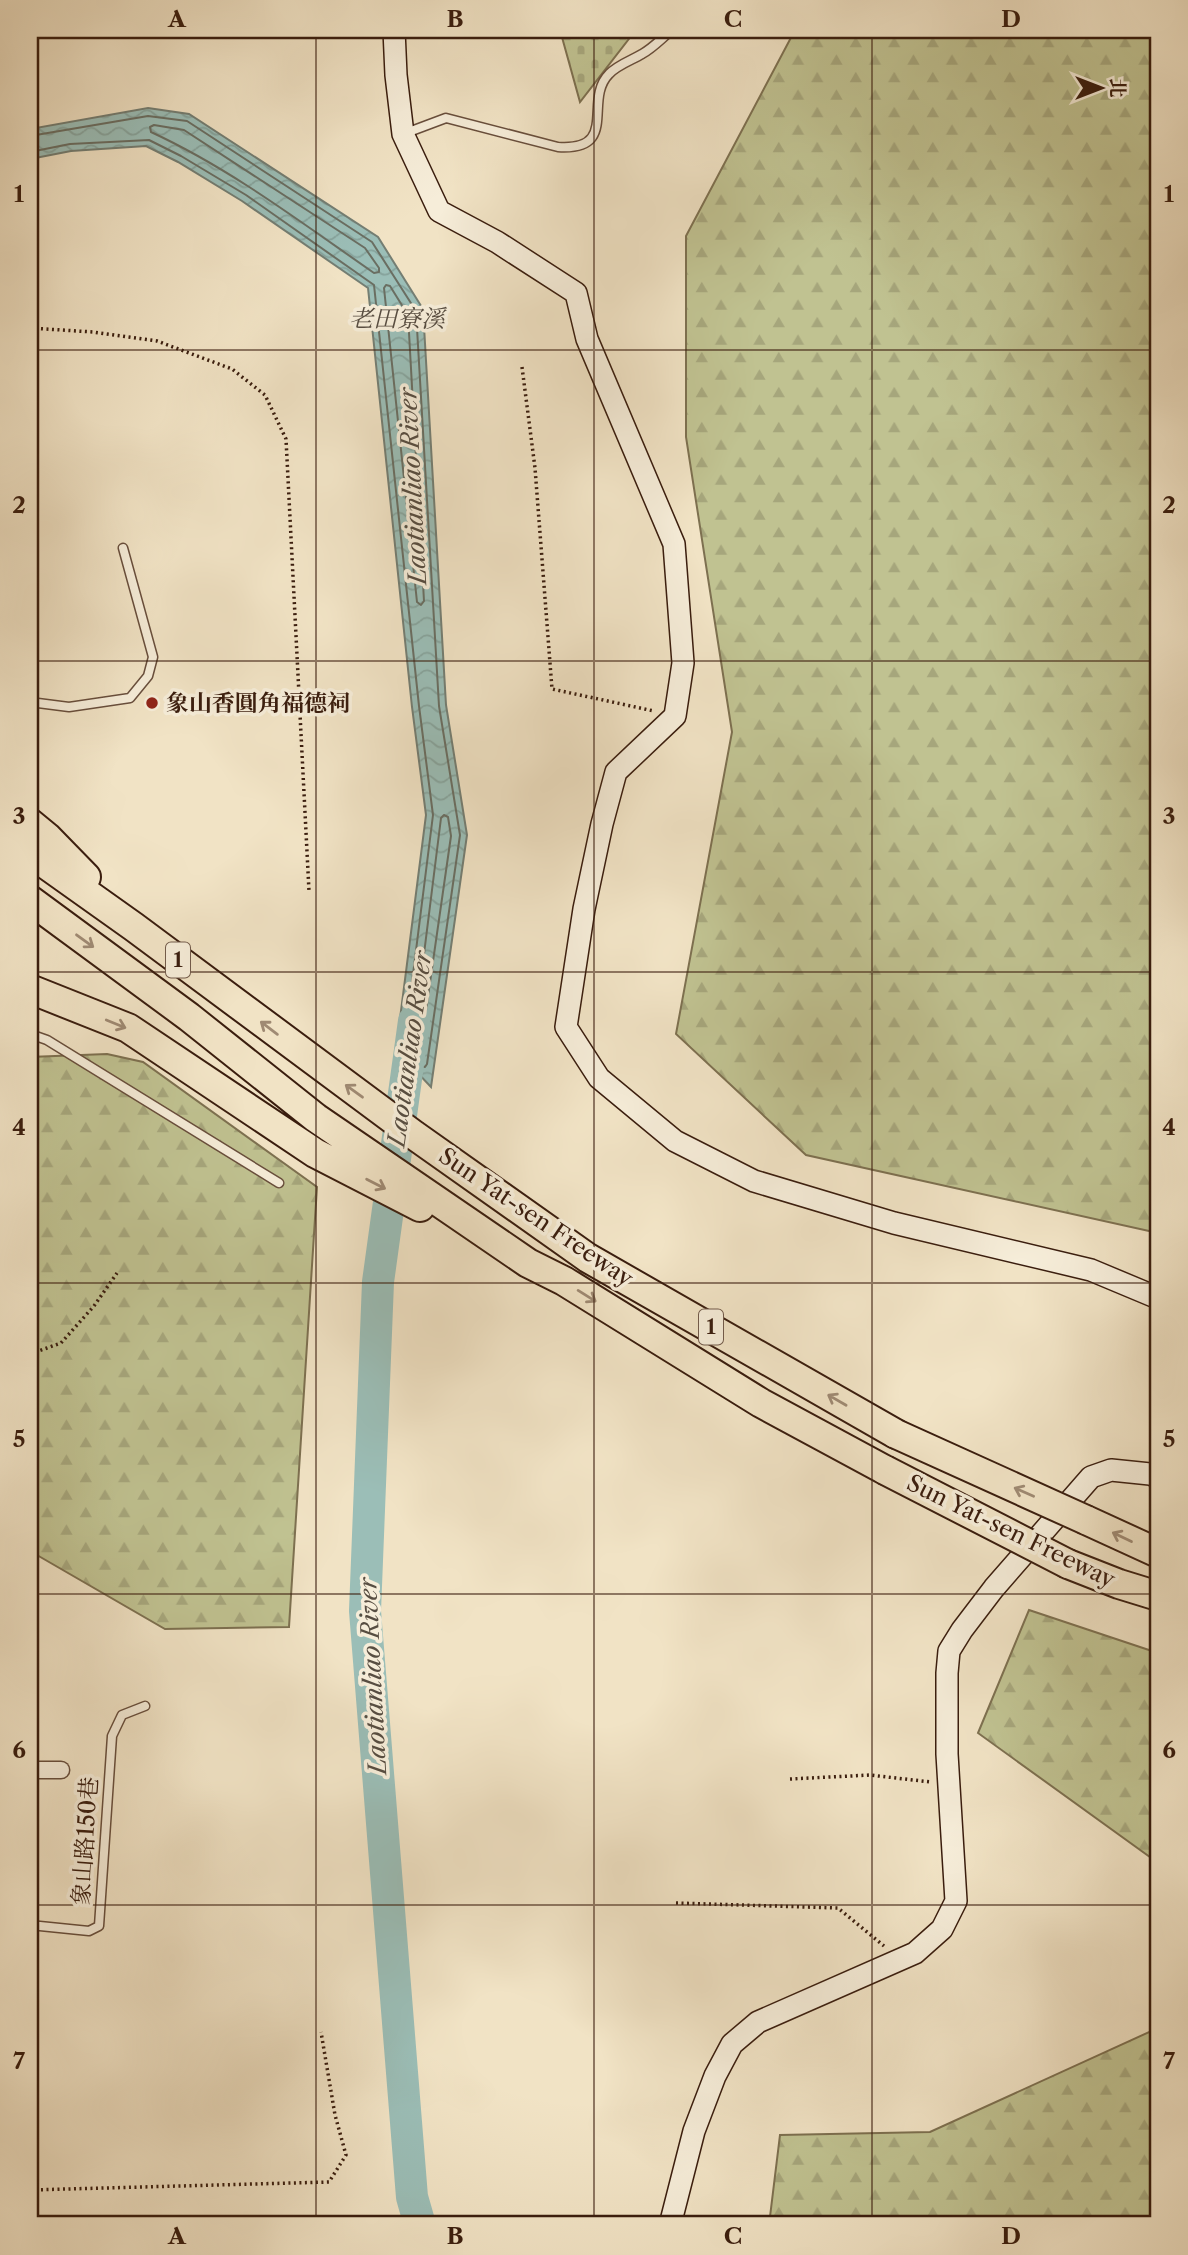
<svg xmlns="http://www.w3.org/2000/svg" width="1188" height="2255" font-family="'Libre Caslon Text','Noto Serif TC',serif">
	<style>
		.forest { fill: url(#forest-firs); stroke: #7d7050; stroke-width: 2 }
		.cemetery { fill: url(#cemetery-stones); stroke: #7d7050; stroke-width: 2 }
		.water { fill: url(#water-waves); stroke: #747e73; stroke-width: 2 }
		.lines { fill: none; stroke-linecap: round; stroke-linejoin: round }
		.shore { stroke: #6a6e62; stroke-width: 2 }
		.river { stroke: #9bbeb7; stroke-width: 32 }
		.lane-casing { stroke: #684e3c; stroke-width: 11 }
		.street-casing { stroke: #684e3c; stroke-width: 19 }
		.secondary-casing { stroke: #3a1d0e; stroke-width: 24 }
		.highway-casing { stroke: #3a1d0e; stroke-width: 32 }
		.path { stroke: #3a1d0e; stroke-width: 3.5; stroke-dasharray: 2 3.5; stroke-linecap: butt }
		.lane { stroke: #f6edd9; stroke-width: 8 }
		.street { stroke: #f6edd9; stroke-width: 16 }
		.secondary { stroke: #f6edd9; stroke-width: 21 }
		.highway { stroke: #f1e3c5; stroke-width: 28 }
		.highway-bridge-casing { stroke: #3a1d0e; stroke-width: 32; stroke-linecap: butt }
		.highway-bridge { stroke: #f1e3c5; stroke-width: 28 }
		.oneway { stroke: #9f8a73 }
		.grid { fill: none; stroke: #3a1d0e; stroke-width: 2; stroke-opacity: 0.55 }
		.poi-dot { fill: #8f2418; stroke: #f6edd9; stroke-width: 2.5 }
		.labels { text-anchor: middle; stroke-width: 7; stroke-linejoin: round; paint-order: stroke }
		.shield { fill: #f6edd9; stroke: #725b4b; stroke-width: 2 }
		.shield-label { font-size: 21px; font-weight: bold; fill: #3a1d0e }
		.poi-label { font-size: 23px; font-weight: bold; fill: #3a1d0e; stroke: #f6edd9; text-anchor: start }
		.street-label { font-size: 23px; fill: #3a1d0e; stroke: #f6edd9 }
		.water-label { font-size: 24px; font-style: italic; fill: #574d41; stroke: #f6edd9 }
		.neatline { fill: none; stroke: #3a1d0e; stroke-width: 2.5 }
		.grid-label { font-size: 23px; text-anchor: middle; font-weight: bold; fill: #3a1d0e }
	</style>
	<defs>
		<pattern id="forest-firs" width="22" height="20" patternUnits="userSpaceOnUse" patternTransform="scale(1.75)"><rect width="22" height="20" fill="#c0c291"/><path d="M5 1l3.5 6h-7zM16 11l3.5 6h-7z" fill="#a6a67c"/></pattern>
		<pattern id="cemetery-stones" width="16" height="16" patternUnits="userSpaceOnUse" patternTransform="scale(1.75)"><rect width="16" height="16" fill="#c0c291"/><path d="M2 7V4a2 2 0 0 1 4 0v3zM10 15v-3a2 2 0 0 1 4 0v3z" fill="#a6a67c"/></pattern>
		<pattern id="water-waves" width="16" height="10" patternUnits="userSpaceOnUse" patternTransform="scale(1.75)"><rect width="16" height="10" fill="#9bbeb7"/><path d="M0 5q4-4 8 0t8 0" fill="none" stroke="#86a39c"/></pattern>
	</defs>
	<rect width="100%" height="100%" fill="#f1e3c5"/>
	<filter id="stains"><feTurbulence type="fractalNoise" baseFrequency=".00286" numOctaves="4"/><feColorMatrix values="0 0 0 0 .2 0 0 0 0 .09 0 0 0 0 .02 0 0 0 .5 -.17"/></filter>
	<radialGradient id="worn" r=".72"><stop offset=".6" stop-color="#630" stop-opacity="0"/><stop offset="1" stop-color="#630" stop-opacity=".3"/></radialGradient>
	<path class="forest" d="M795 30H1158V1233L806 1155 676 1034 732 732 686 437V236Z
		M107 1054 143 1062 317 1187 289 1627 165 1629 30 1551V1057Z
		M1029 1610 1158 1653V1920L1154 1860 978 1733Z
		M1158 2028V2225H769L780 2135 930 2132Z"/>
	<path class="cemetery" d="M560 30H639L632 35 580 102Z"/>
	<path class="water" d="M148 108 189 114 378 237 423 309 446 705 467 835 431 1087 396 1050 426 815 412 707 368 288 242 201 178 162 146 146 71 151 30 159V129Z"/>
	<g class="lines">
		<path class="shore" d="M154 125 184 130 365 248 379 268V272L374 273C302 223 231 169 151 132L150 127Z
			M30 136 148 116 187 121 372 242 416 311 439 706 460 835 427 1064 425 1067 421 1066 404 1046 433 815 419 706 374 285 246 195 181 156 149 140 70 144 30 152
			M386 285 390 286 408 315 424 601 421 605 417 602 384 288Z
			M444 815 448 817 451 836 421 1045 417 1048 413 1042 441 818Z"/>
		<path class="river" d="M414 1021 378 1282 365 1611 412 2197 420 2225"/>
		<defs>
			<path id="lane" d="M406 133 446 118 558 147C620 151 583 100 609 74 617 65 632 60 642 54 653 48 662 38 672 30
				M30 702 69 707 130 698 148 676 153 657 123 548
				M30 1034 47 1040 279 1183
				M30 1897 31 1925
				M30 1925 89 1931 99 1926 112 1736 122 1715 145 1706"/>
			<path id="street" d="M30 1770H61"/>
			<path id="secondary" d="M394 30 396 75 403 134 439 211 497 242 576 293 587 339 674 544 683 663 675 716 616 772 602 824 584 909 566 1027 599 1078 675 1141 754 1181 894 1223 1091 1270 1158 1298
				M670 2225 694 2131 715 2076 732 2044 758 2022 915 1953 942 1929 956 1901 947 1754V1673L949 1651 962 1630 994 1588 1091 1477 1111 1470 1150 1474 1158 1477"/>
			<path id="highway" d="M30 823 47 837 86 877
				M30 853 134 927 414 1135 588 1258 896 1434
				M30 900 189 1017 316 1118 528 1263 564 1281 761 1403 885 1470
				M30 989 128 1028 315 1153 420 1207
				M1086 1520 1158 1553
				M1068 1564 1119 1584 1158 1596"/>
		</defs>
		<use href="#lane" class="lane-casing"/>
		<use href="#street" class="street-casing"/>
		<use href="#secondary" class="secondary-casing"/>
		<use href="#highway" class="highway-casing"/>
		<path class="path" d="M30 328 93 332 157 341 232 369 265 395 286 439 309 891
			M522 367 535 468 552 689 654 711
			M30 1354 61 1343 94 1306 117 1273
			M790 1779 870 1775 931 1782
			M676 1903 838 1908 884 1946
			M30 2190 329 2182 346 2155 335 2115 321 2032"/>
		<use href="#lane" class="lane"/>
		<use href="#street" class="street"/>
		<use href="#secondary" class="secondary"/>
		<use href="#highway" class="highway"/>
		<defs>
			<path id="highway-bridge" d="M896 1434 1086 1520
				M885 1470 1068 1564"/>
		</defs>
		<use href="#highway-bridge" class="highway-bridge-casing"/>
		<use href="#highway-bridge" class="highway-bridge"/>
	</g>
	<defs><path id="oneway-shaft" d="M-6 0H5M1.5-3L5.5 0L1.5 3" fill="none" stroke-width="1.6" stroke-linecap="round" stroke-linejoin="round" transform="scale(1.75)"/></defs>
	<g class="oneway">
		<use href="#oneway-shaft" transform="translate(85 941) rotate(36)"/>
		<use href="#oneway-shaft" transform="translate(116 1024) rotate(22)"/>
		<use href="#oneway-shaft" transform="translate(269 1028) rotate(-143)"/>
		<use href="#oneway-shaft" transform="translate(354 1091) rotate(-144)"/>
		<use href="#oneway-shaft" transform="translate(376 1184) rotate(27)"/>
		<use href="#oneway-shaft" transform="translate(587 1296) rotate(32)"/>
		<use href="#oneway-shaft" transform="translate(837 1400) rotate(-150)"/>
		<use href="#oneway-shaft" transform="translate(1024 1492) rotate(-156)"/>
		<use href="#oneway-shaft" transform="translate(1122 1537) rotate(-154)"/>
	</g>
	<path class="grid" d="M316 30V2225M594 30V2225M872 30V2225M30 350H1158M30 661H1158M30 972H1158M30 1283H1158M30 1594H1158M30 1905H1158"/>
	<circle class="poi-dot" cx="152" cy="703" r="7"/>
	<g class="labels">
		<g class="shield">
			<rect x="166" y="942.5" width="24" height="35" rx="5"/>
			<rect x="699" y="1309.5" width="24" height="35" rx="5"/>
		</g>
		<g class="shield-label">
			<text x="178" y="967">1</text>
			<text x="711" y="1334">1</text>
		</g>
		<g class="poi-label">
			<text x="166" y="711">象山香圓角福德祠</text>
		</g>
		<g class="street-label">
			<text transform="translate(536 1217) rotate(34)" y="8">Sun Yat-sen Freeway</text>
			<text transform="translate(1011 1531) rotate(26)" y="8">Sun Yat-sen Freeway</text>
			<text transform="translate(85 1841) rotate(-86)" y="8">象山路150巷</text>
		</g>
		<g class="water-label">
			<text x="397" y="327">老田寮溪</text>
			<text transform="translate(413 486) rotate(-93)" y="8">Laotianliao River</text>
			<text transform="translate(410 1049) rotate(-82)" y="8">Laotianliao River</text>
			<text transform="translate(373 1676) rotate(-93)" y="8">Laotianliao River</text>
		</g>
	</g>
	<rect width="1188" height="2255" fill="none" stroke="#f1e3c5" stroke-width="77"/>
	<g transform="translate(1101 88) rotate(90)" stroke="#f6edd9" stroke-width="5" paint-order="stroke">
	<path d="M0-5L12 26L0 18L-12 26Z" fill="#3a1d0e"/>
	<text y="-10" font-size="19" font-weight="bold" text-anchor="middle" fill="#3a1d0e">北</text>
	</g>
	<rect x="38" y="38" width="1112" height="2178" class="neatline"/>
	<g class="grid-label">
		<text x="177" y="27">A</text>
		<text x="455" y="27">B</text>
		<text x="733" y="27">C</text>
		<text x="1011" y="27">D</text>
		<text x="19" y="202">1</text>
		<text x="1169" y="202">1</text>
		<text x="19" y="513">2</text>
		<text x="1169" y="513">2</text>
		<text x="19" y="824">3</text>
		<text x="1169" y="824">3</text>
		<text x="19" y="1135">4</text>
		<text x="1169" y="1135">4</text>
		<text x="19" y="1447">5</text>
		<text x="1169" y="1447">5</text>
		<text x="19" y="1758">6</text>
		<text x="1169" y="1758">6</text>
		<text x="19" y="2069">7</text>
		<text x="1169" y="2069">7</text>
		<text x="177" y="2244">A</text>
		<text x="455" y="2244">B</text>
		<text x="733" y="2244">C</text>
		<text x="1011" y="2244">D</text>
	</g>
	<rect width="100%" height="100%" filter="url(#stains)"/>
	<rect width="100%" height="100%" fill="url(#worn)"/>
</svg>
